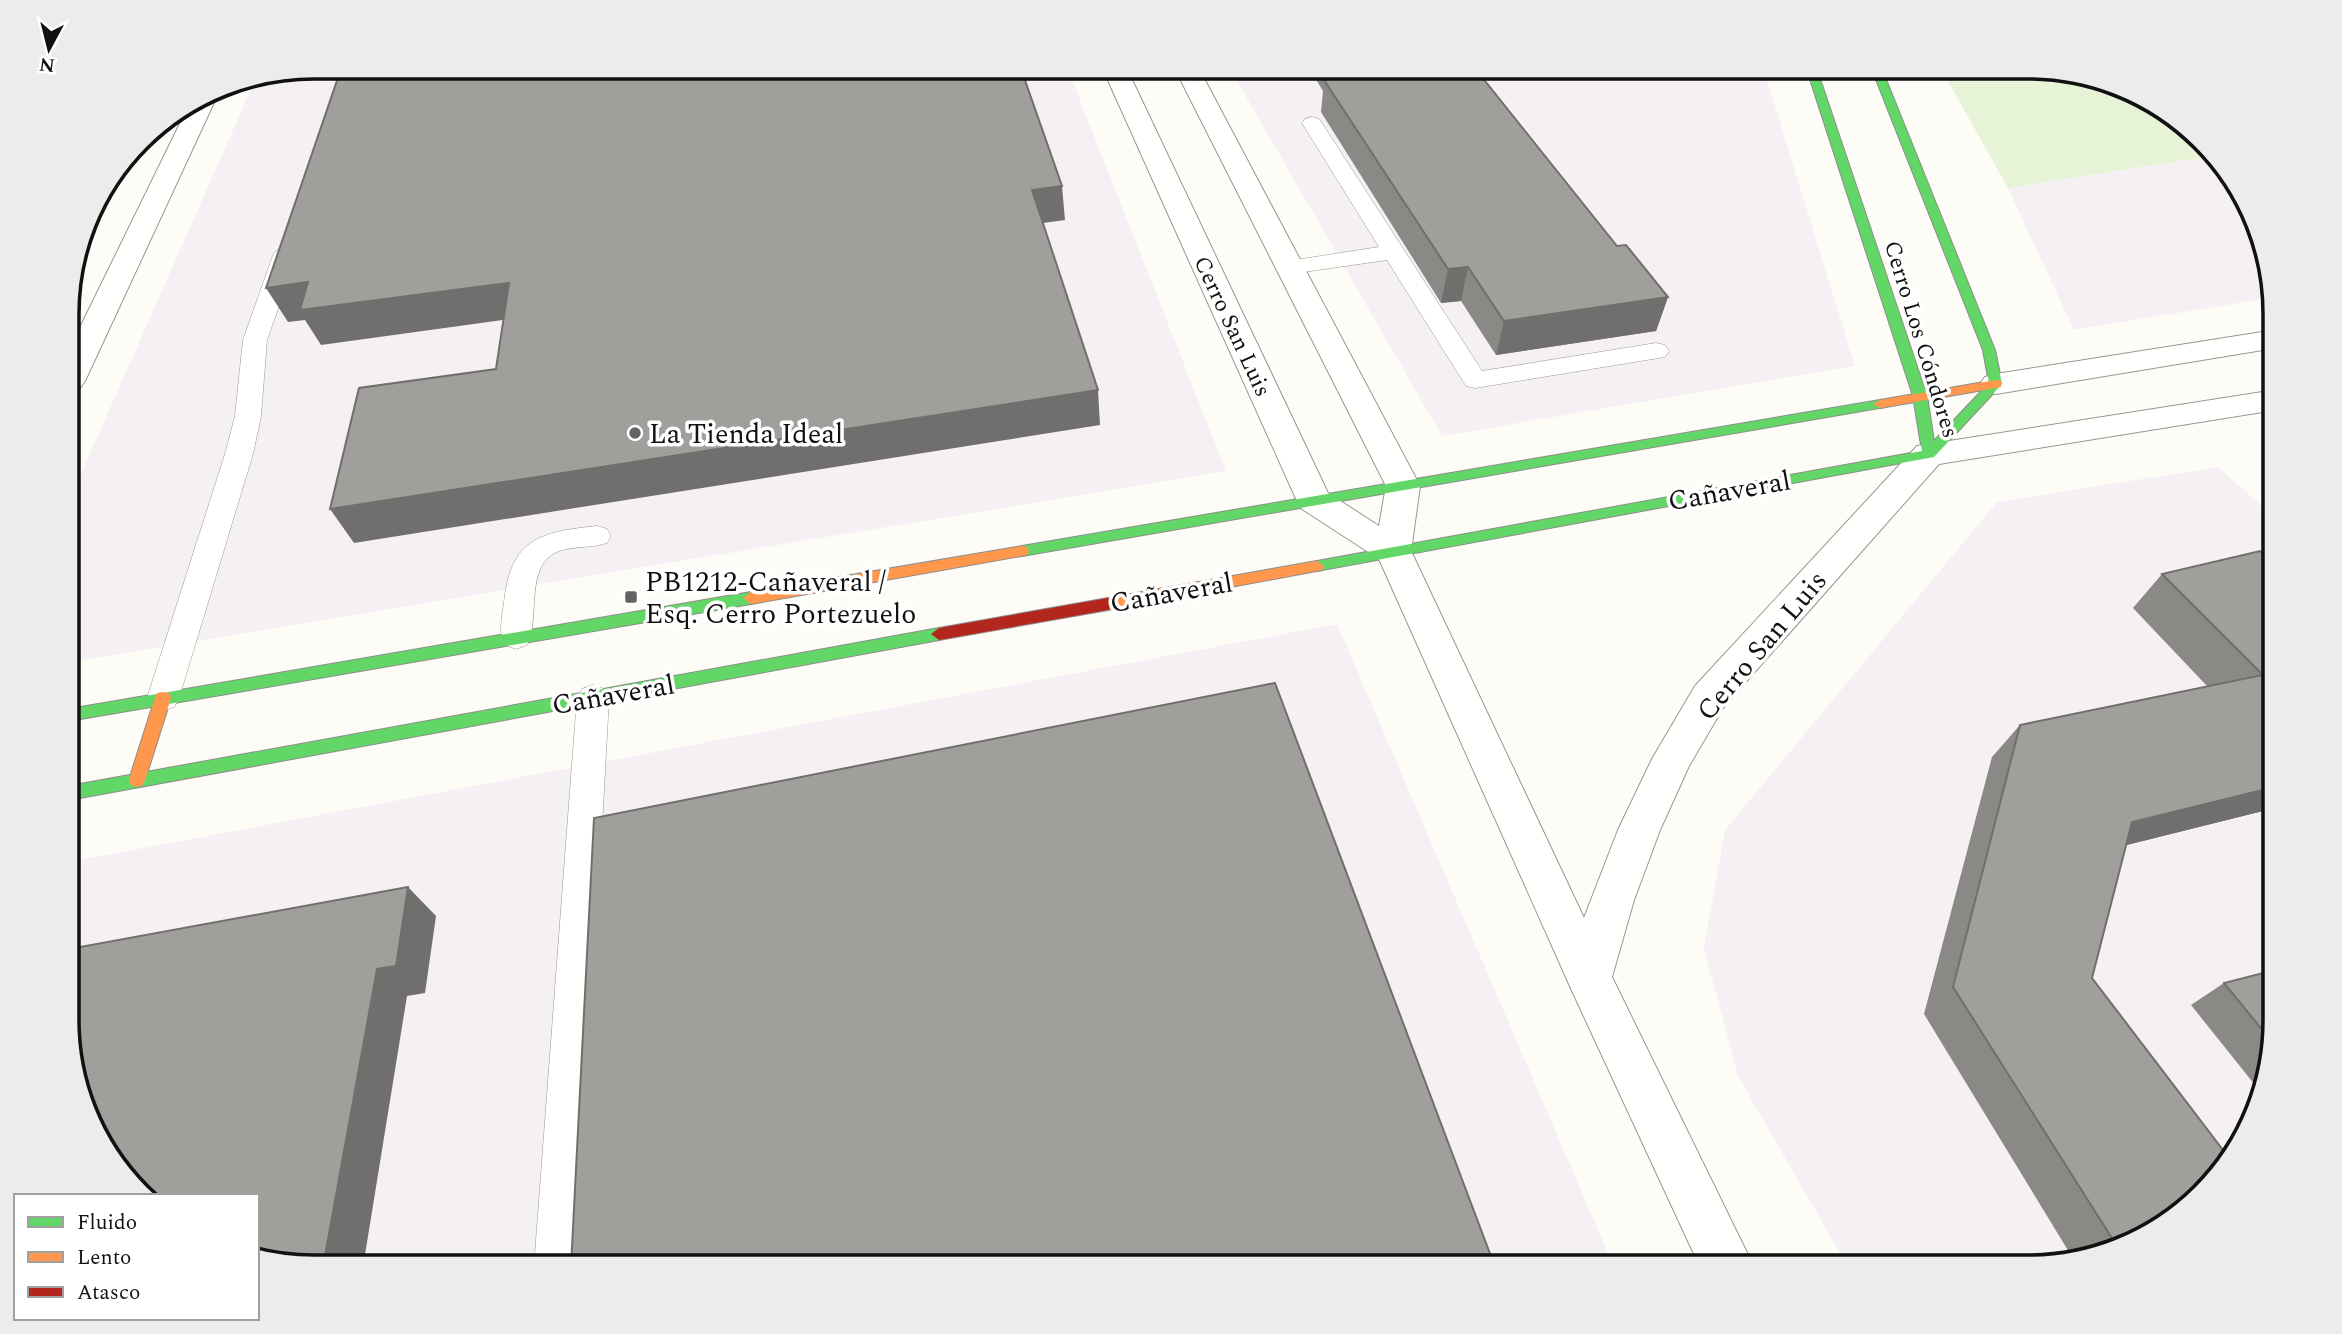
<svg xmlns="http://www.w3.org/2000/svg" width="2342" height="1334" font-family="Spectral,serif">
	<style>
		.industrial { fill: #f5f0f3 }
		.green { fill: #e7f3d7 }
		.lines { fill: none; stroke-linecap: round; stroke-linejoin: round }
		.lane-casing { stroke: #979795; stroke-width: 1 }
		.street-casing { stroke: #979795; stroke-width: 2 }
		.fast-casing { stroke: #8e8d8b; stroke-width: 2 }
		.slow-casing { stroke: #8e8d8b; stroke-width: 2 }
		.jam-casing { stroke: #8e8d8b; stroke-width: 2 }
		.lane { fill: #fffffe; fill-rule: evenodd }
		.street { fill: #fffffe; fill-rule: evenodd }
		.fast { fill: #63d668; fill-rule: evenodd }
		.slow { fill: #ff974d; fill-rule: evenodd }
		.jam { fill: #b3261e; fill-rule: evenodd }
		.wall { fill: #8a8986 }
		.shaded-wall { fill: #716f6d }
		.building { fill: #a19f9c; stroke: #716f6d; stroke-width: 2 }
		.poi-dot { fill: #646362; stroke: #fff; stroke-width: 2.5 }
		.labels { text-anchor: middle; stroke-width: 7; stroke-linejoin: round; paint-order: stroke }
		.far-street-label { font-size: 23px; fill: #111; stroke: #fff }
		.poi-label { font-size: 28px; fill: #111; stroke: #fff; text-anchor: start }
		.street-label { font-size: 28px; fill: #111; stroke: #fff }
		.rim { fill: none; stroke: #111; stroke-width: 3.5 }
	</style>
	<rect width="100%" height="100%" fill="#fdfcf7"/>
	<path class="industrial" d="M314 67H1067L1226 471 69 662V501L256 78Z
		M1229 67H1763L1855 366 1442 436Z
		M2212 156 2234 177 2275 297 2074 330 2008 188Z
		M2218 467 2275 518V1036L2243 1143 2165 1226 2044 1267H1848L1738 1076 1704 948 1725 830 1997 502Z
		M1337 624 1614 1267H314L257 1196 69 1052V862Z"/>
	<path class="green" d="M1940 67H2028L2151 99 2212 156 2008 188Z"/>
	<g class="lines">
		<defs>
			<path id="lane" d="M1312 117 1319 119 1322 123 1482 371 1656 343 1665 345 1669 351 1665 357 1475 388 1466 386 1387 260 1290 274 1282 272 1278 267 1282 262 1379 247 1302 123 1305 119Z
				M285 248 293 250 297 255 267 340 261 416 253 454 179 698 174 707 163 711 152 707 147 698 225 454 235 416 243 340 273 255 277 250Z
				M597 526 607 529 611 536 607 543C592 548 574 546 559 551 523 565 541 619 527 645L516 649 505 645C498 633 502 617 504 602 511 538 540 532 597 526Z
				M593 685 604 689 609 698 578 1267H534L577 698 582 689Z"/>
			<path id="street" d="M1102 67H1126L1328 493 1379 526 1386 486 1174 67H1198L1420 486 1411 551 1584 918 1618 830 1652 759 1695 686 1917 446 2275 390V410L1939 464 1723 708 1689 766 1660 830 1634 900 1612 977 1754 1267H1700L1573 993 1379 559 1302 509 1297 501Z
				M215 89 218 94 85 381 80 388 69 391V350L189 105Z
				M2275 330V348L1996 394 1985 391 1980 384 1985 377 1996 374Z"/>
			<path id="fast" d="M1806 67H1816L1927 396 1934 441 1989 383 1983 350 1871 67H1881L1995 350 2002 384 1934 457 1317 571 1312 570 1310 566 1317 561 1922 451 1913 396Z
				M1880 400 1885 401V407L1022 556 1015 551 1022 546Z
				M751 592 759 598 751 604 69 721V709Z
				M939 628 947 634 939 640 69 800V786Z"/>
			<path id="slow" d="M1996 380 2001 381V387L1880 408 1873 404 1880 400Z
				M1022 546 1027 547 1029 551 1027 555 751 604 743 598 751 592Z
				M1317 561 1324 566 1322 570 1108 610 1100 604 1108 598Z
				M163 692 169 693 171 698 145 780 143 785 137 787 131 785 129 780 155 698 157 693Z"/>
			<path id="jam" d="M1108 598 1116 604 1108 610 939 640 931 634 939 628Z"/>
		</defs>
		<use href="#lane" class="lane-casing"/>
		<use href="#street" class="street-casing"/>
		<use href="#fast" class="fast-casing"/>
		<use href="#slow" class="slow-casing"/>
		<use href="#jam" class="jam-casing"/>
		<use href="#lane" class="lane"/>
		<use href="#street" class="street"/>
		<use href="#fast" class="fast"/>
		<use href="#slow" class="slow"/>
		<use href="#jam" class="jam"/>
	</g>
	<path class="wall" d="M1308 66H1473L1617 246 1668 297 1656 331 1496 355 1461 301 1441 303 1321 112 1323 91Z
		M2275 564V808L2126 845 2092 978 2165 1226 2072 1257 1924 1014 1992 757 2020 725 2207 686 2133 608 2162 574Z
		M2224 983 2275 1036 2259 1090 2191 1005Z"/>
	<path class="shaded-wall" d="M1062 186 1065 220 1036 224 1032 190Z
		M1468 267 1461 301 1441 303 1448 269Z
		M308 282 509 283 525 317 321 345 305 320 288 322 266 288Z
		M1668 297 1656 331 1496 355 1504 321Z
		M1098 390 1100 425 354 543 330 509Z
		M2275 787V808L2099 852 2132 822Z
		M408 887 436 916 425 993 407 996 363 1267H323L377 969Z
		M73 1037 69 1052V1038Z"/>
	<path class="building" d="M342 66H1020L1062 186 1032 190 1098 390 330 509 359 388 496 369 509 283 300 310 308 282 266 288Z
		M1331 66H1473L1617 246 1626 245 1668 297 1504 321 1468 267 1448 269 1324 80 1338 78Z
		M2260 551 2275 564V787L2132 822 2092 978 2229 1158 2165 1226 2115 1243 1953 987 2020 725 2263 675 2162 574Z
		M1275 683 1495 1267H571L594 818Z
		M408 887 396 966 377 969 323 1267H314L257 1252V1196H149L108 1158 69 1052 73 1037 69 1038V949Z
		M2275 970V1036L2273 1043 2224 983Z"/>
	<g class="poi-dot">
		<circle cx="635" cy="433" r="7"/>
		<rect x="624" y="590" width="14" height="14" rx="3.5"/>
	</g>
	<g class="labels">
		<g class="far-street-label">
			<text transform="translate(1233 326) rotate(65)" y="8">Cerro San Luis</text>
			<text transform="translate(1922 339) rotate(73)" y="8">Cerro Los Cóndores</text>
		</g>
		<g class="poi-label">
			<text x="649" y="443">La Tienda Ideal</text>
			<text x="645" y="591">PB1212-Cañaveral /<tspan x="645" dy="32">Esq. Cerro Portezuelo</tspan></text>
		</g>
		<g class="street-label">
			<text transform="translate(1729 490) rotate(-10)" y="10">Cañaveral</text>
			<text transform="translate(1171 592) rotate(-10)" y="10">Cañaveral</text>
			<text transform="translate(1761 645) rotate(-50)" y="10">Cerro San Luis</text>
			<text transform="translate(613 694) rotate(-10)" y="10">Cañaveral</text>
		</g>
	</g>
	<path d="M0 0H2342V1334H0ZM314 79H2028A235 235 0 0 1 2263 314V1020A235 235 0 0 1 2028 1255H314A235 235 0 0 1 79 1020V314A235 235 0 0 1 314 79Z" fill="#ececec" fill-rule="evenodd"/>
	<path class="rim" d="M314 79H2028A235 235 0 0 1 2263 314V1020A235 235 0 0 1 2028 1255H314A235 235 0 0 1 79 1020V314A235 235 0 0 1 314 79Z"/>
	<rect x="14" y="1194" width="245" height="126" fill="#ffffff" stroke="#a0a0a0" stroke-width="2"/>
	<rect x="28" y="1217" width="35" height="10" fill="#63d668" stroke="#a0a0a0" stroke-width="2"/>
	<text x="77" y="1229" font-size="21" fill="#111111">Fluido</text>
	<rect x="28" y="1252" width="35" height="10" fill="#ff974d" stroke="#a0a0a0" stroke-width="2"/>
	<text x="77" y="1264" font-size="21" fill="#111111">Lento</text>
	<rect x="28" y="1287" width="35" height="10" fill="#b3261e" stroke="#a0a0a0" stroke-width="2"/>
	<text x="77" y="1299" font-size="21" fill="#111111">Atasco</text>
	<g transform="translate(49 49) rotate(187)" stroke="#ffffff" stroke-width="5" paint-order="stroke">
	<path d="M0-5L12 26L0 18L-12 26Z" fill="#111111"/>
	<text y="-10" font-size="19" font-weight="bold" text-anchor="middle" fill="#111111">N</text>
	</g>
</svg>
